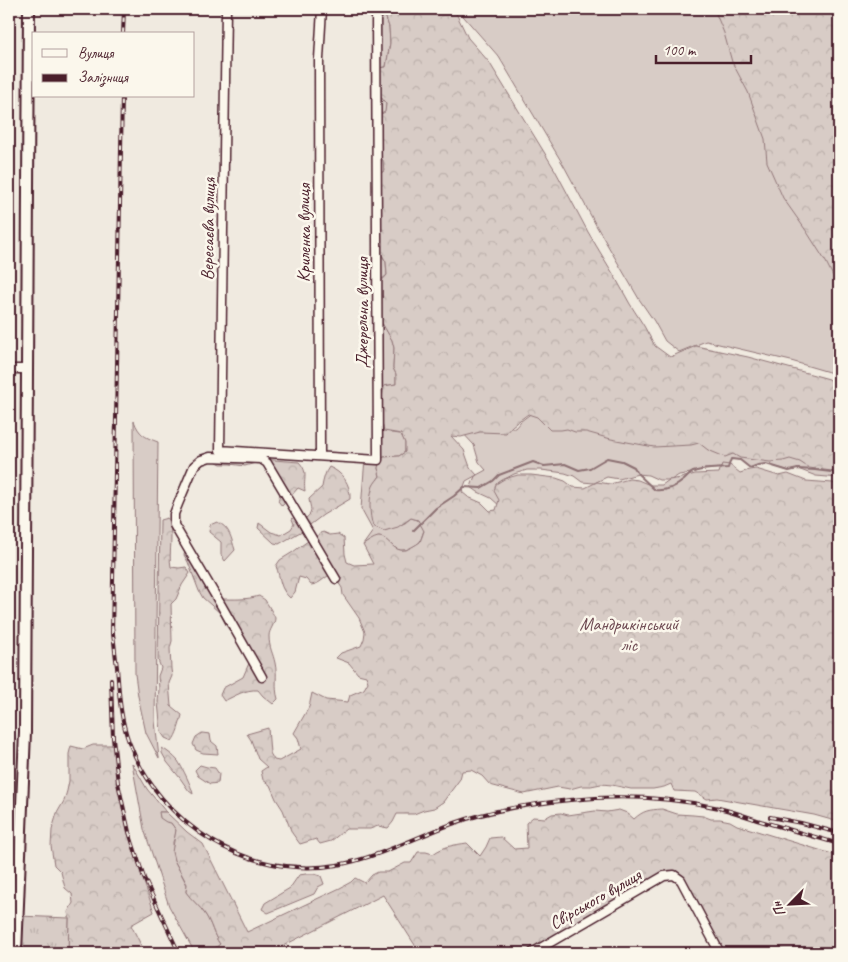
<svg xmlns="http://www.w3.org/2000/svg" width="848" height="962" font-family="Caveat,sans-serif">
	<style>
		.grass { fill: #d8ccc6; stroke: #917678 }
		.forest { fill: url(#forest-crowns); stroke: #917678 }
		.park { fill: url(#park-tufts); stroke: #917678 }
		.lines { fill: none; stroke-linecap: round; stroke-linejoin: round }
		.stream { stroke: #8c6f72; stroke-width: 2 }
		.minor-casing { stroke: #4a1f2b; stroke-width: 11 }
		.major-casing { stroke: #4a1f2b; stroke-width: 14 }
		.minor { stroke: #fbf7ec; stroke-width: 8 }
		.major { stroke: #fbf7ec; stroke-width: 10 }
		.rail-casing { stroke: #4a1f2b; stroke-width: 4 }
		.rail { stroke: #fbf7ec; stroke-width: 2; stroke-dasharray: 5.5; stroke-linecap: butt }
		.labels { text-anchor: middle; stroke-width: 5; stroke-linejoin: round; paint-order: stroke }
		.street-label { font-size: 18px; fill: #4a1f2b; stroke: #fbf7ec }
		.park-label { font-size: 18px; fill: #6e4a52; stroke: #fbf7ec }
	</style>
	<defs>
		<pattern id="forest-crowns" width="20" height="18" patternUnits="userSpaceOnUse" patternTransform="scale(1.25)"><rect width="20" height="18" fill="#d8ccc6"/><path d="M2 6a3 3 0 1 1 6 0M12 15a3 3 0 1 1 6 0" fill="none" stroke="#bbafaa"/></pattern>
		<pattern id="park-tufts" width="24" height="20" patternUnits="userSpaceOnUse" patternTransform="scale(1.25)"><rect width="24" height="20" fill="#d8ccc6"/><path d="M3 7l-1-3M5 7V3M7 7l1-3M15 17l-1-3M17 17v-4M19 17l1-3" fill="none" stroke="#bbafaa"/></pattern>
	</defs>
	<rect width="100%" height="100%" fill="#f0eae0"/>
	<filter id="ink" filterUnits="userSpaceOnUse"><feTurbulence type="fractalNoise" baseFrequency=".02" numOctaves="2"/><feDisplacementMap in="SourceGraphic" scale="10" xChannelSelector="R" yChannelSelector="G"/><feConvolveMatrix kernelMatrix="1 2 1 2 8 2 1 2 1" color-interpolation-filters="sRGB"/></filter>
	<g filter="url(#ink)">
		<path class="grass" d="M376 9H383L389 27 390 43 386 67 377 68 379 94 386 104 381 254 386 262 387 275 381 280 380 303 382 323 392 340 394 348 393 368 396 374V384L384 386 382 393 381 422 391 433 401 434 405 442V452L399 456 384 457 378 468 380 476 374 485 373 526 384 531 405 523 411 518 418 520 424 530 420 542C416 545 410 549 405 550 393 552 389 539 379 537L363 545 373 531 361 509 365 458 377 459Z
			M457 9H726L839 264V375L791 361 706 341 679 352 665 341 654 321 639 299 597 227 564 166 499 57Z
			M537 409 780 456 839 466V478L816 476 798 469 789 471 766 464 758 465 750 468 740 460 731 459 728 468 705 469 691 473 679 475 671 480H659L648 475 638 474 619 479 607 477 594 483 582 482 574 476 565 473 541 470H527L514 474 505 479 500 506 491 498 478 492 471 487 475 476 486 470 479 462 474 445 460 430 515 428 521 421Z
			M134 421C139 434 144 437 158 442L155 721 159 758 146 733 138 696 135 674Z
			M132 763 147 789 166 812H159L171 823 176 830 175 837 173 842 174 860 187 885 186 892C192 900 200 906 205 914 212 924 213 935 220 944L210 953H195L169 906 144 829Z"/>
		<path class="forest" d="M383 9H454L468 38 489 62 555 170 588 232 615 277 630 304 644 326 655 346 670 357 696 346 748 357 829 379 839 390V472L809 468 800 462 790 459 783 461 770 462 740 458 733 454 725 457 708 450 699 443 691 445 654 447 611 439 586 432H575L567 429 561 430H550L537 417 528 414 512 426 506 433 480 432 461 437 451 436 464 450 470 467 477 475 466 481 462 492 468 497 482 503 490 511 496 510 499 500 494 491 496 484 504 479 518 475H531L556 478 565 481 573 487 585 488 597 482 610 484 629 479 638 480 650 485H662L669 480 681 478 695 474 719 473 722 464 730 465 740 473 749 470 756 469 779 476 788 474 806 481 833 483 839 486V822L814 815 717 798 707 799 695 792 674 791 671 784 664 787 653 789H631L612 785 601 784 591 786H581L570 789 558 787 524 794 490 785 482 776 471 770 462 771 460 779 443 802 434 808 424 810 414 814H397L393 822 388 828 378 826 370 829H346L331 841 320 844 316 839 300 844 292 833 283 810 276 799 270 785 263 780 261 771 267 767 258 759 251 740 247 734 268 728 270 753 274 760 279 761 301 749 298 738 294 733 309 707 312 693 326 700 348 702 350 695 364 689 368 682 366 676 358 674 349 663 336 658 341 653 361 646 364 639 365 632 359 618 343 595 342 588 338 582 330 575C322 579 320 584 311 585L306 579 299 577 295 592 290 598C279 588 281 579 276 566L280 560 293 552 305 543 323 532 330 535 338 534 344 538 345 554 347 562 354 565 373 564 363 545C368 542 373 538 378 537 389 536 392 553 406 550 410 548 416 545 420 542L424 531 418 520 411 518 398 527 384 531 373 526C369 515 369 496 373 486 375 482 378 479 380 476L378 468 380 459 384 457 399 456 405 452V443L401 434 384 431C380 417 381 401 384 386L396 384V374L393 368 394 348 392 340 382 323 379 284 387 275 386 262 377 245 378 175 384 171 383 160 377 157 379 115 385 112 386 104 379 94 377 68 386 67 390 43 389 27Z
			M714 9H839V281L833 276 826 262 807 232 783 198 767 162 765 139 748 92 732 62 724 33Z
			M261 459 299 462C309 473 303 478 305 491L298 488 282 506 278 501 280 494 284 488C281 471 274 469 259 462L245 466 230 464H221L215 461Z
			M329 467C342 472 351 484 350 499L323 515 302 531 279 544 274 543 258 528 259 523 271 532 281 535 291 529 294 524 292 519 296 515 306 518C314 512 310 508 309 499L322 487C323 481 325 472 329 467Z
			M167 518C175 533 168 552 171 567L179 568 186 567 190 573 182 585 176 599 171 604 172 641 170 648 171 669 172 676 169 683 171 706 182 715C180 723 177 735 172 741L165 738 161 732 158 702 159 689 158 676 161 668 158 660 160 520Z
			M217 522C230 527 231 538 235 550L225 561 221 555V542L209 532 210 525Z
			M186 548 221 599C234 599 246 600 259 596 260 597 264 599 265 600 267 603 274 615 275 618 275 624 269 630 269 636 269 648 273 653 275 663 278 676 274 686 278 699L273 704 263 696 258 690C245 689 235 696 224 701L220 695 223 688 243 677 253 654 246 641 232 633 227 627 220 613 203 598 199 591 188 562 184 555Z
			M202 733 210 734 211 741 217 746 218 754 203 753 196 750 193 744 196 737Z
			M93 745H113L118 784 128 834 154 912 131 925 145 953H68L69 918 68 912 73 903 72 894 65 888 61 872 54 865 51 846 52 830 57 813 64 801 67 791 69 781V754L71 746 83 749Z
			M162 748C167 751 174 756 178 761 182 767 192 787 193 794L189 791 180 778 167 762 162 753Z
			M200 765 207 767 215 768 219 774 218 783 210 784 198 776 195 770Z
			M662 809 677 814 693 815 703 816 711 819H720L730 821 737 825 839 856V953H720L681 880 664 876 532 953H420L383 895 269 953H210L220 944C213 935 212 924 205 914 200 906 191 900 186 892L187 884 174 860 172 852 176 830 171 823 166 822 160 818 159 812H166L187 832 203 844 247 932 340 888 351 882 355 878 365 883 372 875 378 872H388L405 863H411L418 852H426L433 854C444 846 454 845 467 843L480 856 486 847 490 838 501 837 514 849 527 848 526 823 533 817 545 818 552 814 561 813 568 815 595 811 607 812 619 810 627 813 634 819C644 810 649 810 662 809Z
			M306 874H314L321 876 324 884 318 887 314 894 268 913 262 909 265 903 290 888 299 875Z"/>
		<path class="park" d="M18 916 69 918 68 953H16Z"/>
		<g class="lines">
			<path class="stream" d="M413 531 436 508 454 496 464 487 481 488 493 481 499 475 533 462 544 466 565 464 579 470 590 468 607 458 622 461 634 467 638 474 655 490C666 491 676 487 684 480 688 477 689 474 693 472 705 468 717 469 728 468L731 459 740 460 750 468 758 465 766 464 789 471 798 469 815 470 839 473"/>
			<defs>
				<path id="minor" d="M226 9 220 450 378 460 376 9
					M9 369H27
					M320 456 319 59 322 9
					M262 677 221 605 174 525V514L178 504 194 466 201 460 210 457 261 459 267 463 336 579
					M532 953 664 876 674 875 681 880 720 953"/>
				<path id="major" d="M16 953 25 732 29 9"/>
			</defs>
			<use href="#minor" class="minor-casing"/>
			<use href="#major" class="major-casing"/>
			<use href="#minor" class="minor"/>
			<use href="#major" class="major"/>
			<defs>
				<path id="rail" d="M123 34 124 9
					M112 626C114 640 115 653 117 667 119 692 120 718 129 742 160 825 248 880 337 865 377 858 414 838 452 824 490 810 530 804 570 800 618 795 667 797 714 807 729 810 743 815 757 820 785 828 812 836 839 844
					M112 634 122 96
					M111 679 113 738 118 783 129 832 144 878 179 953
					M770 817 801 823 839 833"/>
			</defs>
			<use href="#rail" class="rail-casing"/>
			<use href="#rail" class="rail"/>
		</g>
	</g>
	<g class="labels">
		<g class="street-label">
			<text transform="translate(208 229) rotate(-89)" y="6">Вересаєва вулиця</text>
			<text transform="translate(304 233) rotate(-90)" y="6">Криленка вулиця</text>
			<text transform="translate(362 313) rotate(-90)" y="6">Джерельна вулиця</text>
			<text transform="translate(595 899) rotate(-30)" y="6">Свірського вулиця</text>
		</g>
		<g class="park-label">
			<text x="629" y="630">Мандрикінський<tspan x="629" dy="21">ліс</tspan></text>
		</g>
	</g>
	<rect width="848" height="962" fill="none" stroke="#fbf7ec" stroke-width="30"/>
	<rect x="15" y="15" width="818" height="932" fill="none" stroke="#4a1f2b" stroke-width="2" filter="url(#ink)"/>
	<rect x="32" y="32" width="162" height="65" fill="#fbf7ec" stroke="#b4a19f"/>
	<rect x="42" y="49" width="25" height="8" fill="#fbf7ec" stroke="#b4a19f"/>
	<text x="78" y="58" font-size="15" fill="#4a1f2b">Вулиця</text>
	<rect x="42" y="74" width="25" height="8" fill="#4a1f2b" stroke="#b4a19f"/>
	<text x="78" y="82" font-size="15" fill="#4a1f2b">Залізниця</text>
	<g transform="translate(790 904) rotate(246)" stroke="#fbf7ec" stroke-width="4" paint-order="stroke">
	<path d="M0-4L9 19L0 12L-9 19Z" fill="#4a1f2b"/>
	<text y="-8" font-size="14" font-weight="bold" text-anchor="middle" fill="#4a1f2b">Пн</text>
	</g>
	<path d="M656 55v8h95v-8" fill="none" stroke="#4a1f2b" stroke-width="2.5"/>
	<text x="663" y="55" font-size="15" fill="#4a1f2b" stroke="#fbf7ec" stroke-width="4" paint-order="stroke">100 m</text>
</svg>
